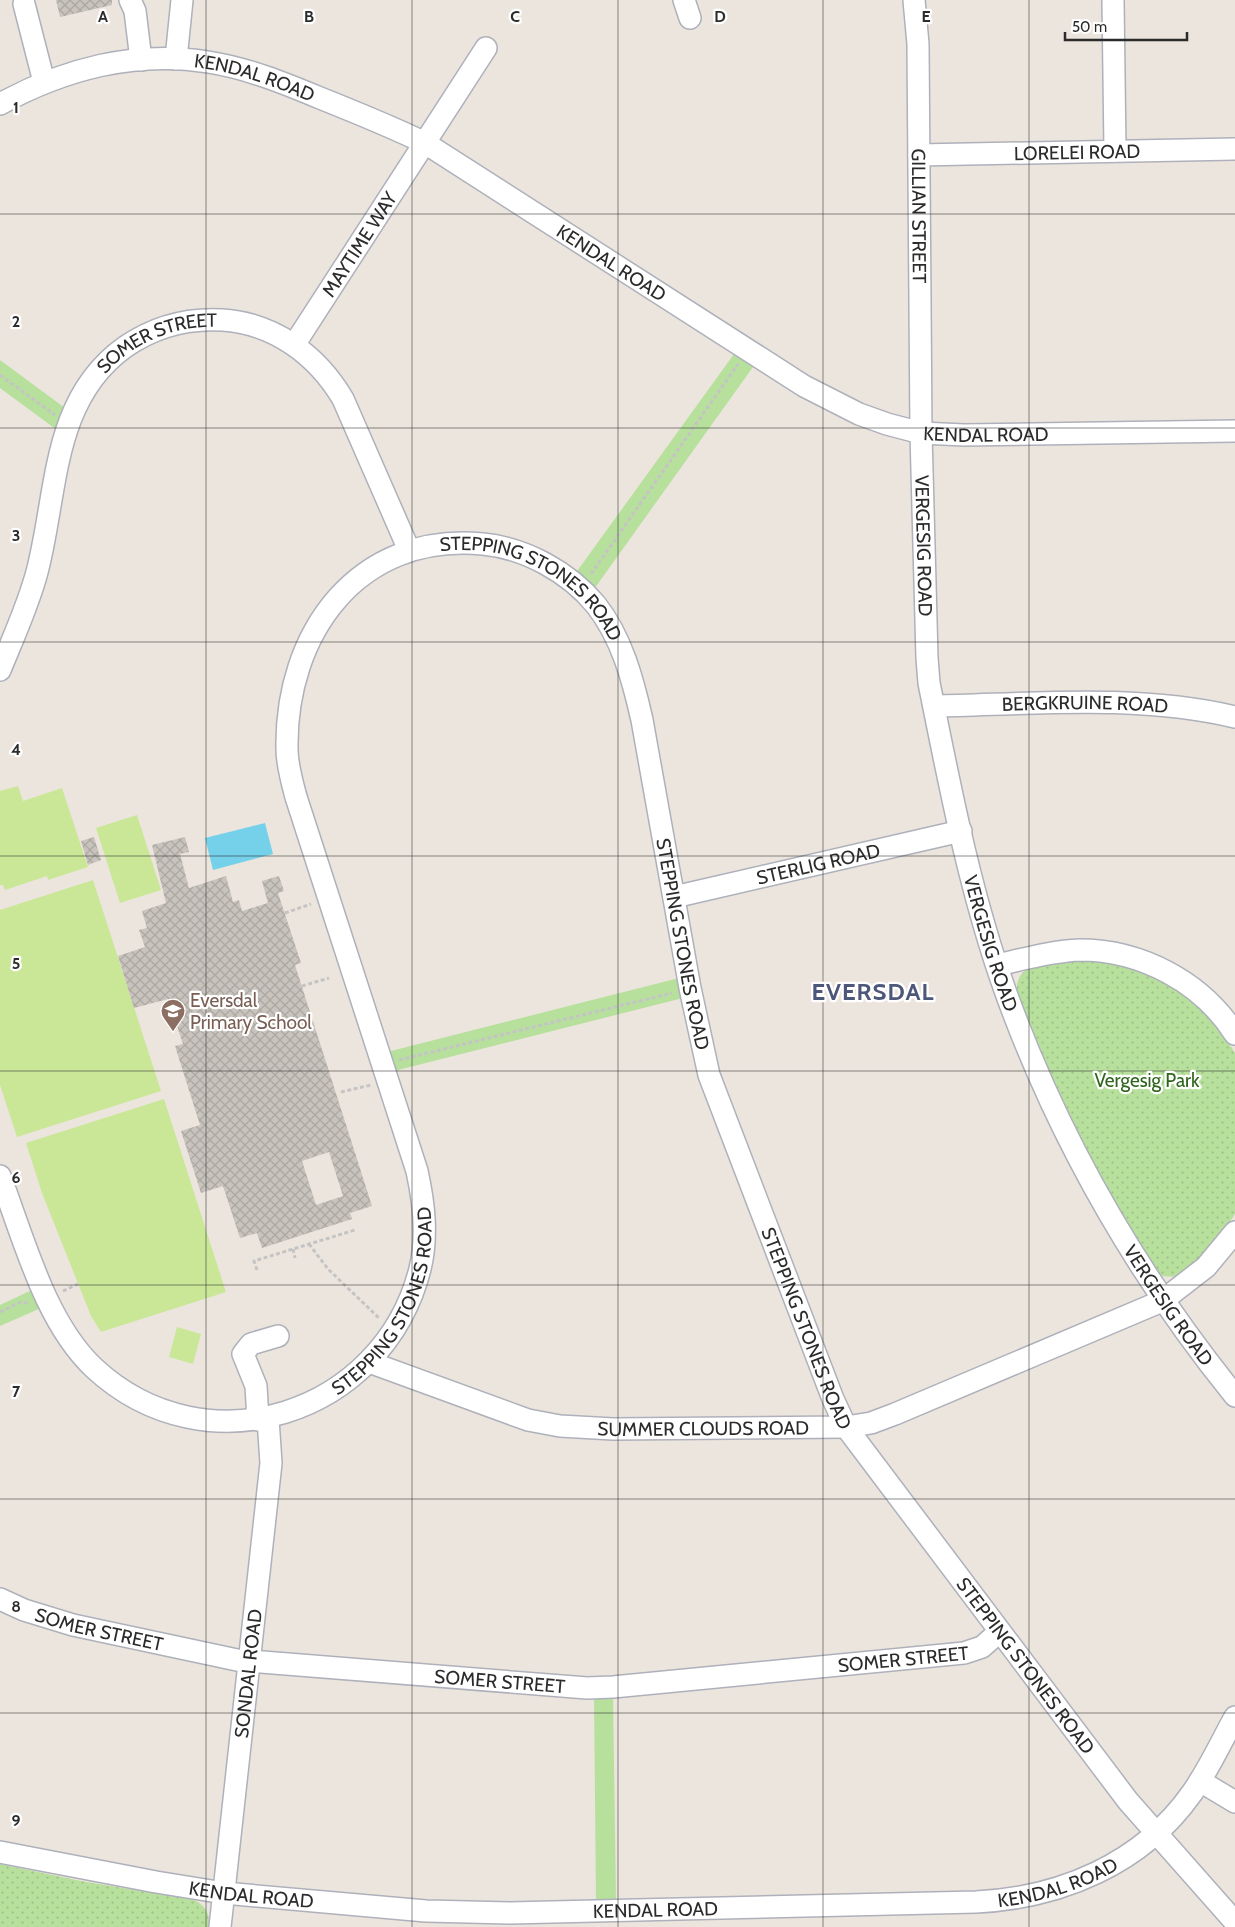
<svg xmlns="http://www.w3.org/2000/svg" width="1235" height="1927" font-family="Cabin,sans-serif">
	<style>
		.grass { fill: #b7e09c }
		.park { fill: url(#park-dots) }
		.pitch { fill: #cae798 }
		.water { fill: #75d1ea }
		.building { fill: url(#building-cross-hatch); fill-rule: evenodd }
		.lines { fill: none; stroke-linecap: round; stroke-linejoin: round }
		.minor-casing { stroke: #aeb1bb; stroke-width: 24 }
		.path { stroke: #c4c4c4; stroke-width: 3; stroke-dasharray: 4 2.5; stroke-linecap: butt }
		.minor { stroke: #fff; stroke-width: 21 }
		.grid { fill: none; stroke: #2b2b2b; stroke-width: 1; stroke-opacity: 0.55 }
		.labels { text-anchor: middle; stroke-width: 4.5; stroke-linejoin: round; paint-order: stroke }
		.street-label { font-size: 19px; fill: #2b2b2b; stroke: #fff }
		.education-label { font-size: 19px; fill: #785e54; stroke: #fff; text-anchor: start }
		.park-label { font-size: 19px; fill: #30651d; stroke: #fff }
		.district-label { font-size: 24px; font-weight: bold; letter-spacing: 1px; fill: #4d577a; stroke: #fff }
		.grid-label { font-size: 16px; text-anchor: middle; font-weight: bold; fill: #2b2b2b; stroke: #fff; stroke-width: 4.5; stroke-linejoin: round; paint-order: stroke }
	</style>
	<defs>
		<pattern id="park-dots" width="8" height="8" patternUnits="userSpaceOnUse" patternTransform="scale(1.25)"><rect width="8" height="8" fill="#b7e09c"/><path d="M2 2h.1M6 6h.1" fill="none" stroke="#9ec087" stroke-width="1.8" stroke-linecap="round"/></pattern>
		<pattern id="building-cross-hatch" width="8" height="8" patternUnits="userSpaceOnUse" patternTransform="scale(1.25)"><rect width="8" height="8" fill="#c8c3bc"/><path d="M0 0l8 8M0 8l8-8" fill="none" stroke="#aca8a2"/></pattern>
	</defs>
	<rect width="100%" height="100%" fill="#ece5dd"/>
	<path class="grass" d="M734 354 753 367 592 592 575 574Z
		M0 360 65 408 57 430 0 388Z
		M679 978 683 998 394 1071 387 1052Z
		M34 1289 41 1308 0 1326V1305Z
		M613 1695 616 1899 596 1900 594 1696Z"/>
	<path class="park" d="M1084 959C1101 962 1121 963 1137 969 1179 984 1213 1015 1235 1053V1214L1213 1247 1178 1277 1162 1276 1152 1268 1072 1126 1017 991C1015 958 1060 962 1084 959Z
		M0 1864 81 1881 194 1900C206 1906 210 1914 209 1927H0Z"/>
	<path class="pitch" d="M18 786 23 801 62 788 88 867 48 880 47 876 5 890 3 885H0V791Z
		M137 815 161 890 120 903 96 828Z
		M93 880 161 1091 17 1137 0 1085V910Z
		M164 1099 226 1292 101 1332 91 1316 42 1193 26 1143Z
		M177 1327 201 1334 193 1364 169 1357Z"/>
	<path class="water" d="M265 823 273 854 213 870 205 838Z"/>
	<path class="building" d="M56 0H112V5L60 17Z
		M94 837 101 860 88 865 81 841Z
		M185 837 189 852 180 854 189 888 226 876 233 902 239 900 242 911 268 903 262 881 279 876 284 891 278 893 301 963 295 965 372 1206 350 1213 352 1219 262 1248 257 1233 240 1238 223 1186 201 1193 181 1131 200 1125 175 1046 183 1044 168 999 134 1008 118 956 145 947 139 930 147 928 142 911 166 903 152 845ZM329 1152 343 1196 316 1205 302 1161Z"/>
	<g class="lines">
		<defs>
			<g id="minor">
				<path d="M130 0 135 11 141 60"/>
				<path d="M684 0 690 18"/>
				<path id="s1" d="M914 0 918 44 921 433 927 658 929 683C950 787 970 893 1006 993 1059 1139 1138 1276 1235 1396"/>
				<path d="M1113 0 1115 151"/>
				<path d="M24 4 44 82"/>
				<path d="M176 59 182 0"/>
				<path id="s2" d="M0 104C64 69 136 50 208 62 247 68 284 83 320 98 355 112 390 126 425 143L804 386 859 414 887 424 921 433 964 435 1235 431"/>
				<path id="s3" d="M919 155 1235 149"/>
				<path id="s4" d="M294 345 486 48"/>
				<path id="s5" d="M0 670C13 638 28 606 37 572 58 492 51 400 125 347 154 327 187 318 222 320 274 323 317 355 343 399L409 550"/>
				<path id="s6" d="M934 706C1034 704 1137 694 1235 717"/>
				<path id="s7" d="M674 897 961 831"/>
				<path d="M997 965C1024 959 1052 951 1080 950 1141 950 1202 982 1235 1034"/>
				<path id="s8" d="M0 1176C24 1239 45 1322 94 1368 206 1472 383 1415 420 1269 428 1236 424 1203 417 1171L296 797C292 782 287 765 287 749 285 633 358 532 483 544 525 548 569 572 596 605 622 638 633 680 642 720L690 988 709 1075 833 1399 846 1427 1128 1801 1235 1922"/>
				<path id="s9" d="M369 1362 528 1420 560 1426 613 1429 846 1427 871 1423 895 1414 1162 1301 1206 1267 1235 1232"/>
				<path d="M258 1420 256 1386 243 1354 251 1344 278 1336"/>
				<path id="s10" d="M0 1599 24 1610 73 1625 237 1660 587 1688 613 1687 964 1653 982 1647 999 1632"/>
				<path d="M1200 1781 1235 1802"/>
				<path id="s11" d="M0 1852 156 1882 224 1893 426 1911 510 1913 976 1902C1060 1898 1142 1864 1192 1793 1209 1769 1221 1742 1235 1717"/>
				<path id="s12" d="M220 1927 271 1463 268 1419"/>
			</g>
		</defs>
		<use href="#minor" class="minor-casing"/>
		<path class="path" d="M0 375 55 415
			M591 574 738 364
			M285 913 311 904
			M302 986 329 978
			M399 1060 672 993
			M341 1092 371 1085
			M309 1244 328 1269 379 1318
			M293 1249 295 1258
			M257 1270 254 1261 355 1230
			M63 1291 78 1284
			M0 1312 21 1302 28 1303"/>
		<use href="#minor" class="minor"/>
	</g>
	<path class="grid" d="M206 0V1927M412 0V1927M618 0V1927M823 0V1927M1029 0V1927M0 214H1235M0 428H1235M0 642H1235M0 856H1235M0 1071H1235M0 1285H1235M0 1499H1235M0 1713H1235"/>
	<defs>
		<symbol id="school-pin" viewBox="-11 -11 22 30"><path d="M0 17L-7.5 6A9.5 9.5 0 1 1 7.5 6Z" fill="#8d6e63" stroke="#fff"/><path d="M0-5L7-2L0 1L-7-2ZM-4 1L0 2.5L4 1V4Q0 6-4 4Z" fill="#fff"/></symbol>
	</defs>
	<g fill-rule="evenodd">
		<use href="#school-pin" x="159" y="997" width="28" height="38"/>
	</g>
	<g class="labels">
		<g class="street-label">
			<text dy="7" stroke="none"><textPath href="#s2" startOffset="265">KENDAL ROAD</textPath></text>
			<text dy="7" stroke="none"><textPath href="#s3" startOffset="158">LORELEI ROAD</textPath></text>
			<text dy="7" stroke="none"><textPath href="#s1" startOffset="216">GILLIAN STREET</textPath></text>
			<text dy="7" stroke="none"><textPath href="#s4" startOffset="120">MAYTIME WAY</textPath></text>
			<text dy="7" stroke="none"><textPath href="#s2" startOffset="670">KENDAL ROAD</textPath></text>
			<text dy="7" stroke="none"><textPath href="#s5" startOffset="385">SOMER STREET</textPath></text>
			<text dy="7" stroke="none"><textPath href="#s2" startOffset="1090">KENDAL ROAD</textPath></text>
			<text dy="7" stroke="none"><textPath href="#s1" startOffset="546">VERGESIG ROAD</textPath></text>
			<text dy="7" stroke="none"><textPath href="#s8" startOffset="1556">STEPPING STONES ROAD</textPath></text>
			<text dy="7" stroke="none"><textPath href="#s6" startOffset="151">BERGKRUINE ROAD</textPath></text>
			<text dy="7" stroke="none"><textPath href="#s7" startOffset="148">STERLIG ROAD</textPath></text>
			<text dy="7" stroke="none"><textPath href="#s1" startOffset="951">VERGESIG ROAD</textPath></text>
			<text dy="7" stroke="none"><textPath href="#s8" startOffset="1976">STEPPING STONES ROAD</textPath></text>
			<text dy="7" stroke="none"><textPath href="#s8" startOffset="582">STEPPING STONES ROAD</textPath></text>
			<text dy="7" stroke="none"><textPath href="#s1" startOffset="1356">VERGESIG ROAD</textPath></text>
			<text dy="7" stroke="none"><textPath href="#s8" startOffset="2381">STEPPING STONES ROAD</textPath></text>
			<text dy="7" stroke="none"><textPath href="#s9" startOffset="345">SUMMER CLOUDS ROAD</textPath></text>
			<text dy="7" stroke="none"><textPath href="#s10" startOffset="104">SOMER STREET</textPath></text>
			<text dy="7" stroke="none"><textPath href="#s10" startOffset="914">SOMER STREET</textPath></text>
			<text dy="7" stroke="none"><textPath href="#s8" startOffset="2786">STEPPING STONES ROAD</textPath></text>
			<text dy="7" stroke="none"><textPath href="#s12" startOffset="255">SONDAL ROAD</textPath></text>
			<text dy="7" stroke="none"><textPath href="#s10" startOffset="509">SOMER STREET</textPath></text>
			<text dy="7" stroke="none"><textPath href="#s11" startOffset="1065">KENDAL ROAD</textPath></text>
			<text dy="7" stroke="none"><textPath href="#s11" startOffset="255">KENDAL ROAD</textPath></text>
			<text dy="7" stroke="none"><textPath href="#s11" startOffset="660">KENDAL ROAD</textPath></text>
		</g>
		<g class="education-label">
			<text x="190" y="1007">Eversdal<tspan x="190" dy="22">Primary School</tspan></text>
		</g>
		<g class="park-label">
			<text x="1147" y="1087">Vergesig Park</text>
		</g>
		<g class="district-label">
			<text x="873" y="1000">EVERSDAL</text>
		</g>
	</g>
	<g class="grid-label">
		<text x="103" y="22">A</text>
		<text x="309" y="22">B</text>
		<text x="515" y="22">C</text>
		<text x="720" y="22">D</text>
		<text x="926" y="22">E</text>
		<text x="16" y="113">1</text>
		<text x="16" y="327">2</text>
		<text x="16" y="541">3</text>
		<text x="16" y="755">4</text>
		<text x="16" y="969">5</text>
		<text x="16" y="1183">6</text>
		<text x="16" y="1397">7</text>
		<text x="16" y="1612">8</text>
		<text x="16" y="1826">9</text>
	</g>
	<path d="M1065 32v8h122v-8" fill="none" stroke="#2b2b2b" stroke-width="2.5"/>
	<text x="1072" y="32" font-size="15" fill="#2b2b2b" stroke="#ffffff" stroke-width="4" paint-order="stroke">50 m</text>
</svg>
